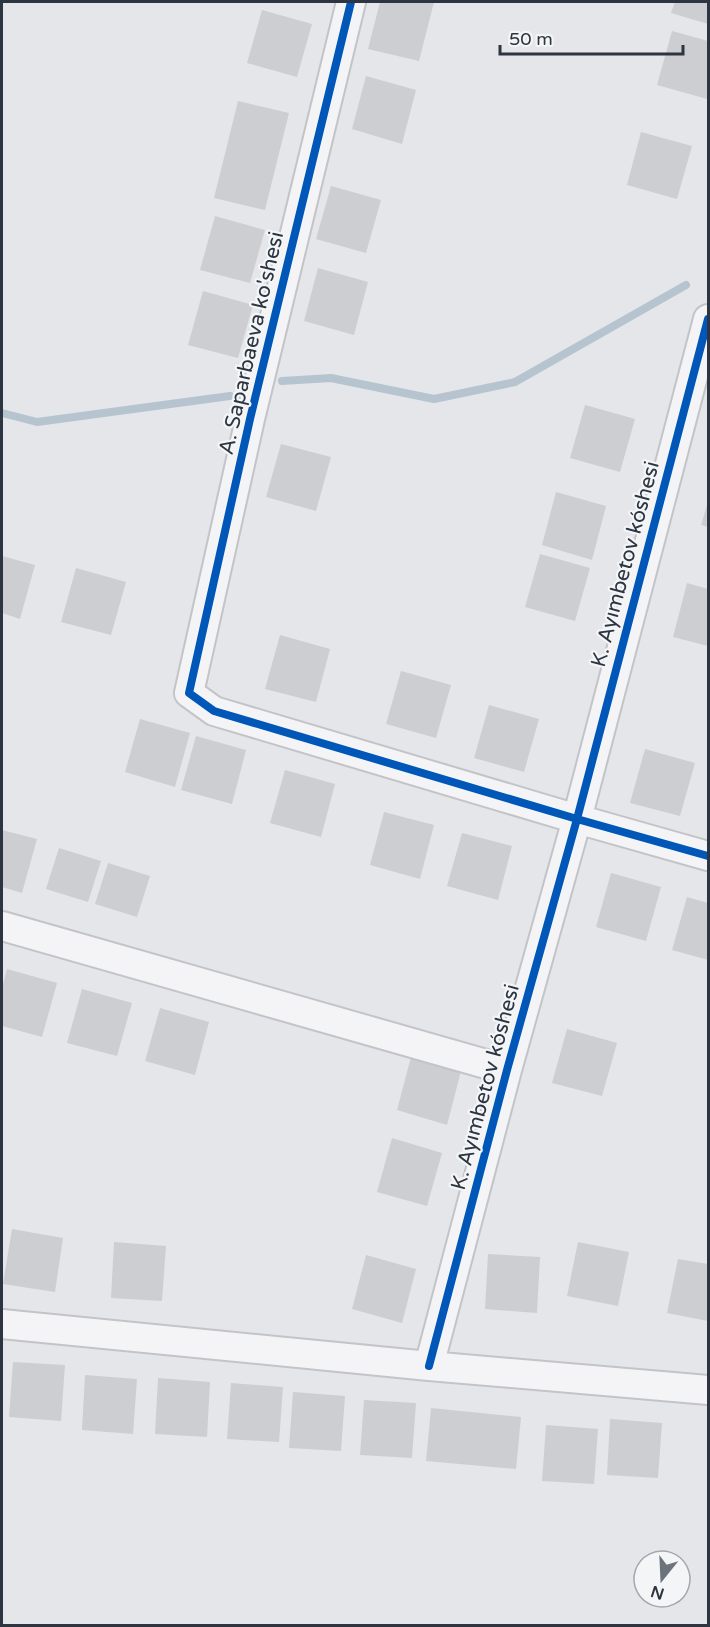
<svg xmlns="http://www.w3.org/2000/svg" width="710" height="1627" font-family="'Varela Round',sans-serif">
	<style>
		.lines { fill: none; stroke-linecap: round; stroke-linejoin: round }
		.stream { stroke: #b6c4d0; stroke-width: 8 }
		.building { fill: #cdced1 }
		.minor-casing { stroke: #c2c4c7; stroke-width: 32 }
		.minor { stroke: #f4f4f6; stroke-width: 28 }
		.cycleway-casing { stroke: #f3f5f7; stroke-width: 11 }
		.cycleway { stroke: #0057b8; stroke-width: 8 }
		.labels { text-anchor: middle; stroke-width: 4.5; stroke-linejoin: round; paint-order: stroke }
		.street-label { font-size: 21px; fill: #2c3541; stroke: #f3f5f7 }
	</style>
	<rect width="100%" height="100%" fill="#e4e6e9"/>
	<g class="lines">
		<path class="stream" d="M282 381 331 378 434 399 515 382 686 285
			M2 413 37 422 230 396"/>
	</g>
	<path class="building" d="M380 2H434L419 61 368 49Z
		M675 2H708V24L671 13Z
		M262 10 312 24 297 77 247 63Z
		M672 31 708 41V93L707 99 657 85Z
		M366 76 416 90 402 144 352 129Z
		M238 101 289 113 265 210 214 198Z
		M641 132 692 146 677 199 627 185Z
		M331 186 381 200 366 253 316 239Z
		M215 216 265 230 250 283 200 270Z
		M318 268 368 282 354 335 304 321Z
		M203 291 253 305 238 358 188 345Z
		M585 405 635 419 620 472 570 458Z
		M281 444 331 457 316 511 266 497Z
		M556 492 606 506 592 560 542 545Z
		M708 502V527L701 525Z
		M540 554 590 568 575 621 525 607Z
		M2 556 35 565 20 619 2 613Z
		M76 568 126 582 111 635 61 622Z
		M687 583 708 589V646L673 637Z
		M280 635 330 649 316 702 265 689Z
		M401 671 451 685 436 738 386 724Z
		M489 705 539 719 524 772 474 758Z
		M140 719 190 733 175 787 125 772Z
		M196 736 246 750 232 804 181 790Z
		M645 749 695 763 680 816 630 803Z
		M285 770 335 784 321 837 270 823Z
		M384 812 434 825 420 879 370 865Z
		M2 830 37 839 22 893 2 887Z
		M462 833 512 846 498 900 447 886Z
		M59 848 101 861 88 902 46 889Z
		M108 863 150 876 137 917 95 904Z
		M611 873 661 887 646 941 596 927Z
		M687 897 708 903V960L672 950Z
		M7 969 57 983 42 1037 2 1026V988Z
		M82 989 132 1003 117 1056 67 1043Z
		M160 1008 209 1022 195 1075 145 1061Z
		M567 1029 617 1043 602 1096 552 1083Z
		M411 1057 461 1071 447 1125 397 1110Z
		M392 1138 442 1153 427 1206 377 1192Z
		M12 1229 63 1238 55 1292 3 1284Z
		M114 1242 166 1246 162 1301 111 1298Z
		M578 1242 629 1252 618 1306 567 1296Z
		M488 1254 540 1257 537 1313 485 1309Z
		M366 1255 416 1269 402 1323 352 1309Z
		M678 1259 708 1264V1321L667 1313Z
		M13 1362 65 1365 61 1421 9 1417Z
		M85 1375 137 1379 133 1434 82 1430Z
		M158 1378 210 1382 207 1437 155 1434Z
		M231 1383 283 1387 279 1442 227 1439Z
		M293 1392 345 1396 341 1451 289 1448Z
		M364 1400 416 1403 412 1458 360 1455Z
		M431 1408 521 1417 516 1469 426 1461Z
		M610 1419 662 1423 658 1478 607 1475Z
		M546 1425 598 1429 594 1484 542 1481Z"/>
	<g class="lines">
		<defs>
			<path id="minor" d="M351 2 250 419 189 693 214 711 577 819 708 856
				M2 926 507 1070
				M2 1324 429 1366 708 1390
				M429 1366 507 1070 577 819 708 319"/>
		</defs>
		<use href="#minor" class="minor-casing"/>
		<use href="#minor" class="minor"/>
		<defs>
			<path id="cycleway" d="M351 2 250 419 189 693 214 711 577 819 708 856
				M429 1366 507 1070 577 819 708 319"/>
		</defs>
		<use href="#cycleway" class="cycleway-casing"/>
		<use href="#cycleway" class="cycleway"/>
	</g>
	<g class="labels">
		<g class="street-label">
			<text transform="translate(251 343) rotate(-77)" y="7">A. Saparbaeva ko'shesi</text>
			<text transform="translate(625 564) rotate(-75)" y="7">K. Ayımbetov kóshesi</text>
			<text transform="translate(485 1087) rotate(-75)" y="7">K. Ayımbetov kóshesi</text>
		</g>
	</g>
	<rect width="710" height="1627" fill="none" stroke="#2c3541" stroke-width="6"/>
	<g transform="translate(662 1579) rotate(198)"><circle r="28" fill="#f3f5f7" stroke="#a3a8ae" stroke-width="1.5"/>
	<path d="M0-4.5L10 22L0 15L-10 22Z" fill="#6c737c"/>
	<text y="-9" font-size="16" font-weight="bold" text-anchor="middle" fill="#2c3541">N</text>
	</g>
	<path d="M500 45v9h183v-9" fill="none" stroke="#2c3541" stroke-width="3"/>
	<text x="509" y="45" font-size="18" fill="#2c3541" stroke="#f3f5f7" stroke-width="4.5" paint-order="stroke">50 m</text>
</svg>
